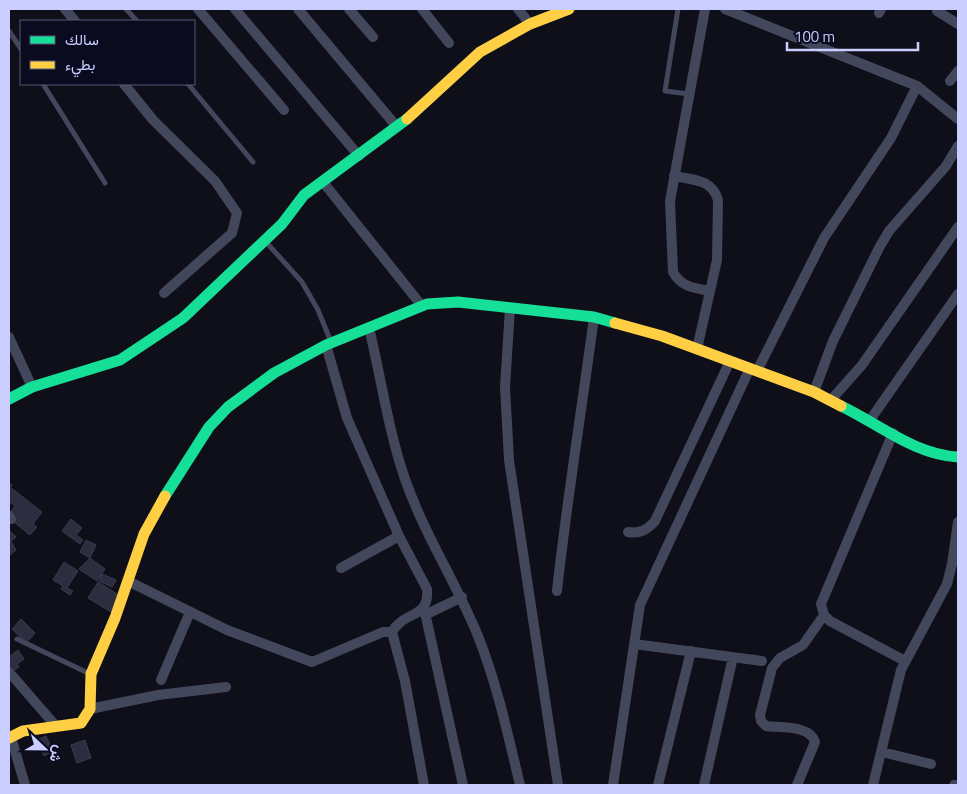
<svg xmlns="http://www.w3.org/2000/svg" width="967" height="794" font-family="'Titillium Web',Vazirmatn,sans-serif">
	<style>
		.building { fill: #2c2d3e; stroke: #393a50 }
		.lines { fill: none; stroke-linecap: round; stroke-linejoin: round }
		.lane { stroke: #43475c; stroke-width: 5 }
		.street { stroke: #43475c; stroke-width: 10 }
		.fast { stroke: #16e098; stroke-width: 11 }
		.slow { stroke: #ffcf43; stroke-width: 11 }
	</style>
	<rect width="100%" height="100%" fill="#0f0f1a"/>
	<path class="building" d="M9 483 12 485 10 487 42 512 33 524 37 527 30 535 9 518V514L15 506 9 501Z
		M71 519 82 528 76 535 83 540 80 544 62 531Z
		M9 530 16 537 11 541 16 550 9 556Z
		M86 540 96 545 90 558 80 552Z
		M90 558 105 569 97 581 79 569Z
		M64 562 78 571 67 588 73 591 70 595 61 589 63 586 53 580Z
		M102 574 116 580 112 587 99 581Z
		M98 582 120 596 111 612 88 598Z
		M21 619 35 633 26 643 12 629Z
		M18 650 24 659 17 664 19 667 10 673 9 657Z
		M46 736 53 751 44 756 36 740Z
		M85 740 91 758 77 763 71 745Z"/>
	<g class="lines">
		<path class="lane" d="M126 9 137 21
			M678 9 665 91 689 94
			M9 31 21 49
			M43 84 105 183
			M188 84 253 162
			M266 242 302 282 318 310 331 342
			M17 639 90 674"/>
		<path class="street" d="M65 9 75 21
			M198 9 284 110
			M235 9 359 156
			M298 9 397 127
			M349 9 373 37
			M422 9 449 43
			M518 9 530 24
			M705 9 670 201 673 272C681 287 694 288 710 291
			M725 9 917 86 958 119
			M937 11 958 24
			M879 13 881 9
			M950 81 958 71
			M124 84 153 120 215 181 237 213 232 233 164 293
			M674 176C693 180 712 179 718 200L717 260 697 349
			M323 182 422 306
			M510 308 505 387 509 460 558 785
			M369 328C381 377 388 430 405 479 424 534 456 582 478 636 497 684 508 735 520 785
			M9 337 32 387
			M326 345 347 418 399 536 427 589C430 619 403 611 392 632L405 681 424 785
			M757 371 824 238 891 138 917 86
			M814 392 833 341 879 248 889 231 946 166 958 146
			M831 400 862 365 958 227
			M870 420 958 294
			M893 433 821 604 824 615 830 621 905 661
			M9 516 11 519
			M628 532C640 534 647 530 655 521L730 361
			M341 568 399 536
			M128 581 227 630 312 662 383 632H392
			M557 591C567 499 582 408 594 317
			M424 608 463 785
			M425 615 462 597
			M634 644 762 661
			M9 672 55 725
			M161 680 190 612
			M90 709 158 695 226 687
			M11 737 25 785
			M882 752 931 764
			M613 785 640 605 750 368
			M658 785 691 651
			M704 785 733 657
			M797 785 815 742C810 725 781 728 766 726L761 721 760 715 772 668 780 658 803 645 824 615
			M873 785 901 670 947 584 952 564 958 522
			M954 785H955"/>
		<path class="fast" d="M9 399 32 387 120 360 183 318 282 224 304 195 407 119
			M841 406C879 424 915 455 958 457
			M165 496 209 427 228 407 274 373 326 345 427 304 458 302 594 317 615 323"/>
		<path class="slow" d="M407 119 480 52 530 24 569 9
			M615 323 662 336 814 392 841 406
			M9 738 23 731 81 723 90 709 91 674 115 618 144 534 165 496"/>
	</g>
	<rect width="967" height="794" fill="none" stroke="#c9ceff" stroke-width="20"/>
	<rect x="20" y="20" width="175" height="65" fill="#0b0b1f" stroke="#575979"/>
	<rect x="30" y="36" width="25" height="8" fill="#16e098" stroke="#575979"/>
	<text x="65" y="45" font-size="15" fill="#c9ceff">سالك</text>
	<rect x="30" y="61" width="25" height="8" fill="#ffcf43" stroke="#575979"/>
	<text x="65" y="70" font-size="15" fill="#c9ceff">بطيء</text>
	<g transform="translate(45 749) rotate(112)" stroke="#0b0b1f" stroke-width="4" paint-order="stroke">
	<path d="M0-4L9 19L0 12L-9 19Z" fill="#c9ceff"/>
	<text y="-8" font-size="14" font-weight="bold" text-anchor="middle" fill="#c9ceff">ش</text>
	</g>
	<path d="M787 42v8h131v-8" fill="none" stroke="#c9ceff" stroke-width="2.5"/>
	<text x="794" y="42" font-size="15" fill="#c9ceff" stroke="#0b0b1f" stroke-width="4" paint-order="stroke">100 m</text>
</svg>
